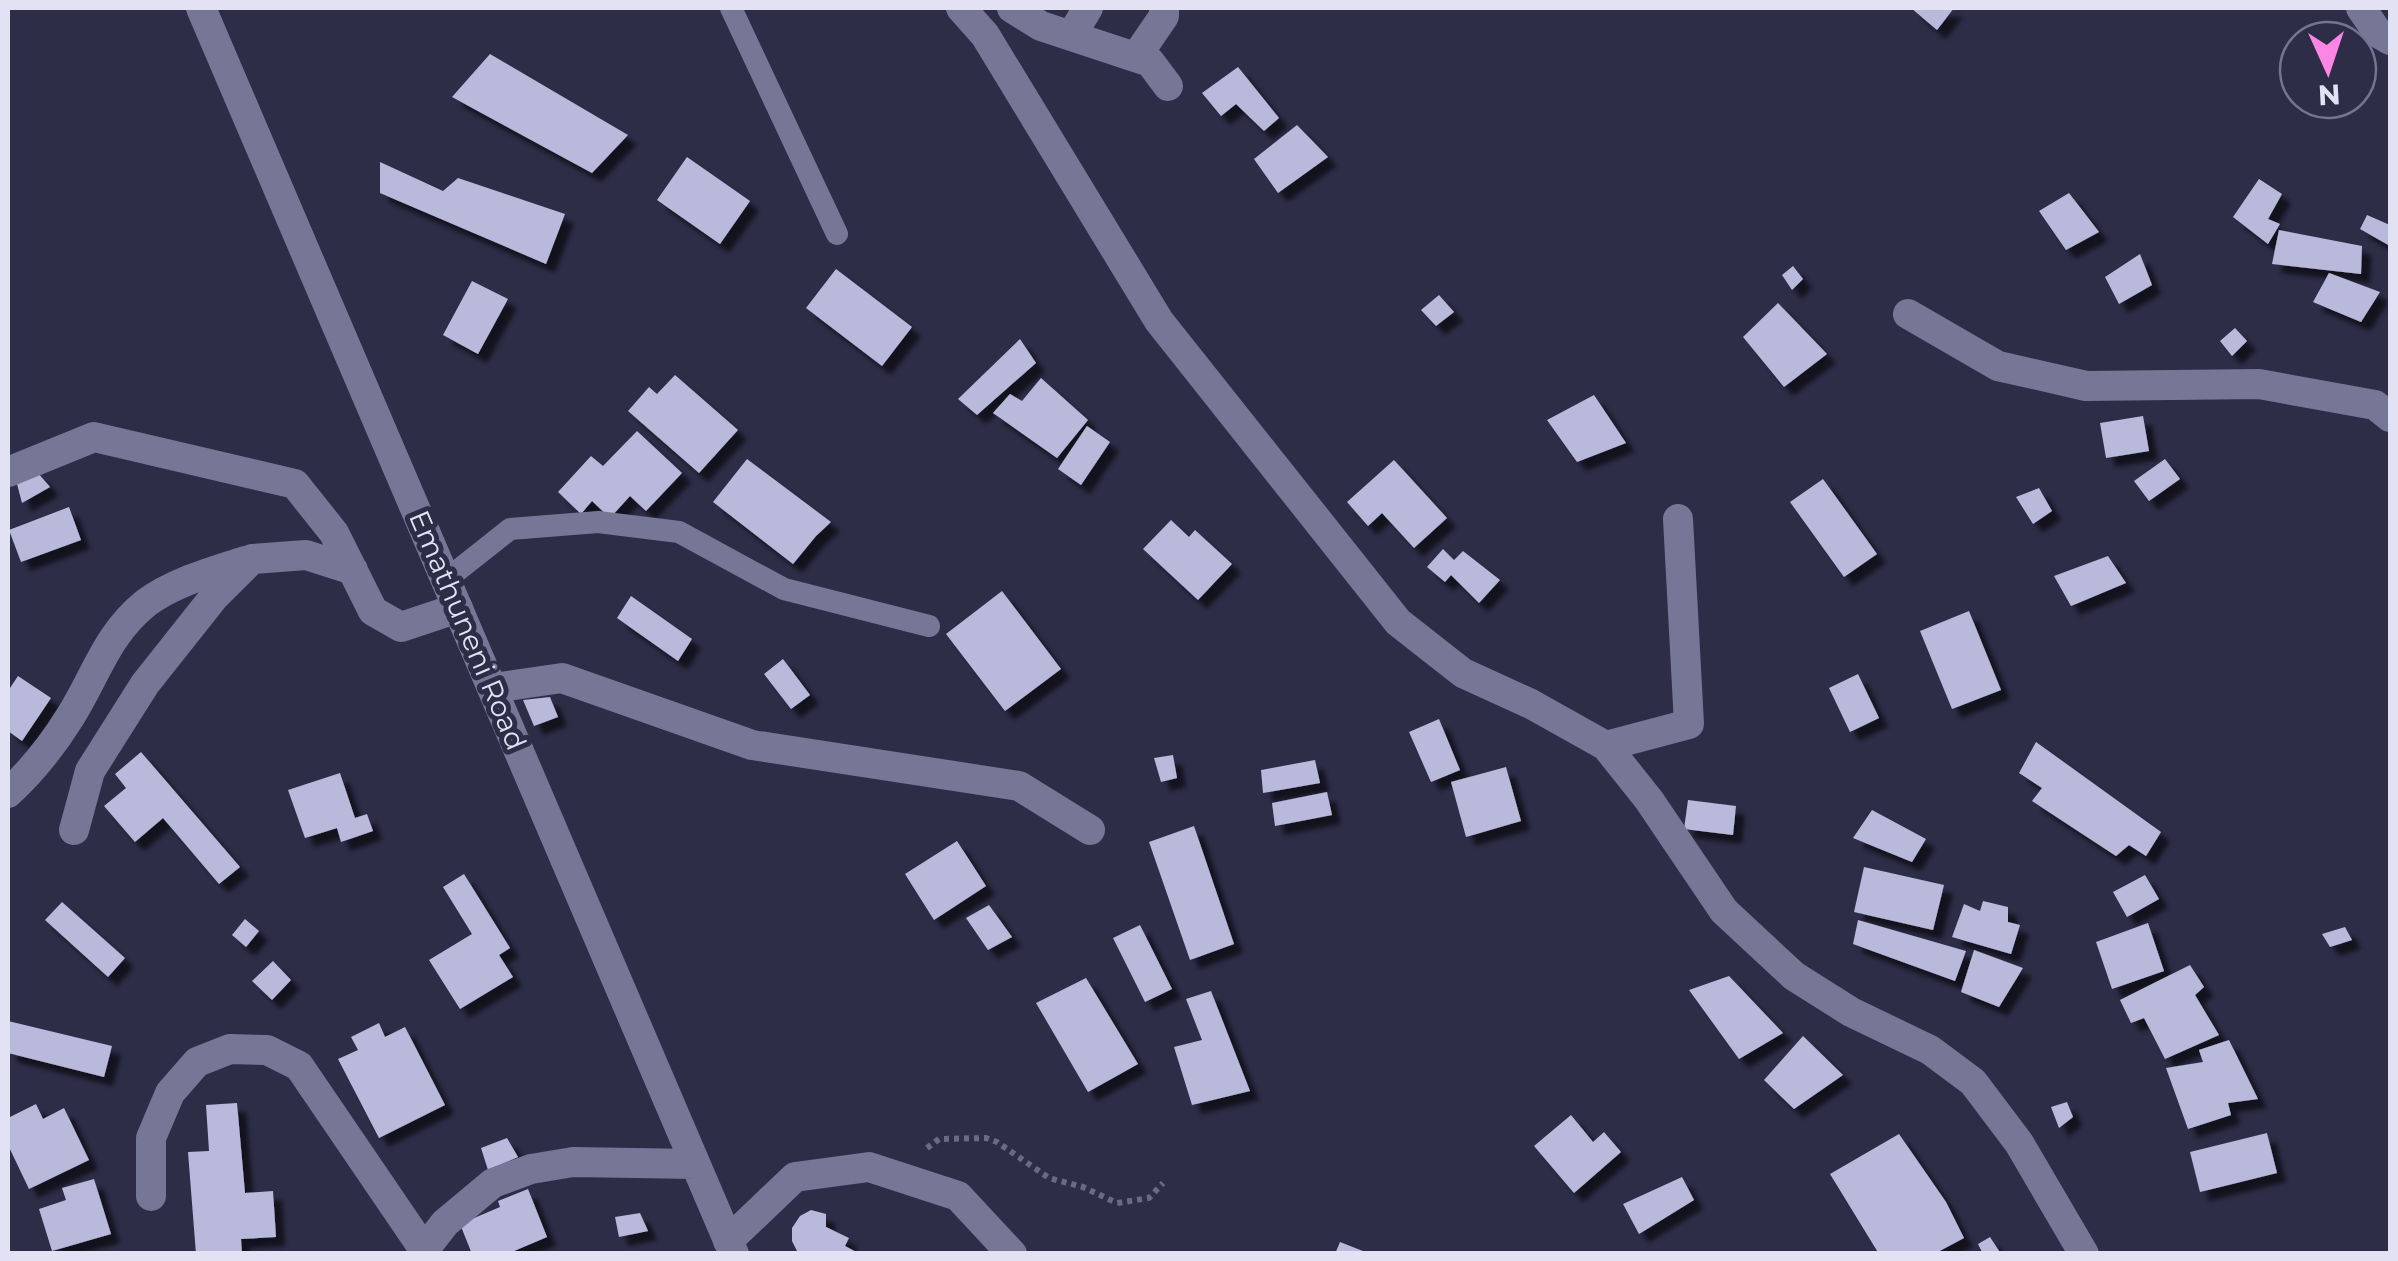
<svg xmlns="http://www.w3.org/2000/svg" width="2398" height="1261" font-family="Montserrat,sans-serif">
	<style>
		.building { fill: #b9b9dc; filter: url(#shadow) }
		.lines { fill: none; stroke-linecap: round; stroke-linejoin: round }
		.path { stroke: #6b6a82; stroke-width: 6; stroke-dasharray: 5 5; stroke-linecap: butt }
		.lane { stroke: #767696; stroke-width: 22 }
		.street { stroke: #767696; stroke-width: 30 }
		.labels { text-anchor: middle; stroke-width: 10; stroke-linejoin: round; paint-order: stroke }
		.street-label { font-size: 28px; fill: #e2e2f4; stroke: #2e2d48 }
	</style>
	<defs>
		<filter id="shadow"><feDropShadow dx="9" dy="9" stdDeviation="2.5" flood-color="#0009"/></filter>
	</defs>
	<rect width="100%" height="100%" fill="#2e2d48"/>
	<path class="building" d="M1911 8H1954L1937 30Z
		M490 54 628 135 592 173 452 97Z
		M1238 67 1279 118 1264 131 1236 104 1221 116 1202 93Z
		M1297 125 1328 157 1278 193 1254 159Z
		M687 157 750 201 720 244 657 200Z
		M380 162 443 191 458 178 565 214 546 264 380 193Z
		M2259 179 2282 194 2268 219 2280 224 2268 244 2233 217Z
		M2069 193 2099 232 2066 250 2039 211Z
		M2367 215 2390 225V246L2360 229Z
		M2279 230 2362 246 2361 274 2272 264Z
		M2140 254 2152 285 2119 304 2105 277Z
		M1793 266 1803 279 1792 290 1782 275Z
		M836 269 912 327 882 366 806 308Z
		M2329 273 2380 292 2361 322 2313 302Z
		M472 281 508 299 478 354 443 335Z
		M1439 295 1454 312 1436 326 1421 310Z
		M1778 303 1827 354 1784 387 1743 337Z
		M2235 328 2247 341 2232 356 2220 341Z
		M1020 339 1036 363 977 415 958 399Z
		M675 375 738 430 699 473 628 411 649 387 657 394Z
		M1041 378 1088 420 1057 458 993 413 1010 394 1022 401Z
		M1594 395 1626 443 1577 462 1547 420Z
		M2143 416 2149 451 2106 458 2100 423Z
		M1087 426 1110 442 1081 485 1058 469Z
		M637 431 682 473 646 511 630 496 610 518 592 501 581 514 558 492 591 456 603 466Z
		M747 459 831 522 816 536 793 564 713 502Z
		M2165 459 2180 479 2149 501 2134 481Z
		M1394 460 1447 518 1414 548 1382 513 1368 526 1347 502Z
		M38 473 50 487 22 503 17 484Z
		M1823 479 1877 554 1844 577 1790 502Z
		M2039 488 2052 511 2033 524 2016 497Z
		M69 507 81 540 21 562 9 530Z
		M1171 520 1189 537 1195 530 1232 564 1198 600 1143 549Z
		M1443 549 1454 560 1463 551 1500 580 1479 603 1451 575 1445 582 1427 567Z
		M2108 556 2126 583 2071 606 2054 576Z
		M1002 591 1061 669 1005 711 946 634Z
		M631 596 692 639 678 661 617 618Z
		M1969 611 2001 690 1952 709 1920 631Z
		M783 659 810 695 791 709 764 674Z
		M1858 674 1879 718 1850 732 1829 688Z
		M18 676 51 698 22 741 8 731V691Z
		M550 697 558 717 534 726 523 700Z
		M1439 719 1460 770 1431 782 1409 732Z
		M2036 742 2161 832 2146 856 2129 845 2116 856 2032 801 2042 788 2019 773Z
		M141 752 240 867 219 884 163 818 135 842 104 806 126 788 115 774Z
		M1173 755 1177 778 1161 782 1154 758Z
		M1315 760 1320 783 1263 793 1261 770Z
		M1506 767 1521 821 1466 837 1451 782Z
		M340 773 355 818 367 814 373 831 341 842 337 828 305 838 288 790Z
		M1327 792 1332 815 1275 826 1272 803Z
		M1688 800 1736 806 1733 835 1684 829Z
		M1872 810 1926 839 1912 862 1853 838Z
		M1194 826 1234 944 1190 960 1149 842Z
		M957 841 986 886 934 920 905 874Z
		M1864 867 1944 885 1933 930 1854 912Z
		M464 874 510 948 499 955 513 977 460 1009 429 960 472 934 443 887Z
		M2145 875 2159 899 2127 917 2113 892Z
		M1983 901 2008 907V922L2020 925 2011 954 1952 937 1964 904 1980 911Z
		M62 902 125 958 108 977 45 920Z
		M989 905 1012 937 988 950 966 918Z
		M245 919 259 931 246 947 232 935Z
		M1858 920 1966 951 1955 981 1853 944Z
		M2148 923 2164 971 2112 989 2096 942Z
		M1140 925 1172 989 1145 1002 1113 938Z
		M2345 927 2352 940 2330 947 2322 934Z
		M1974 950 2023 968 1999 1007 1961 992Z
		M273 961 291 980 272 1000 252 981Z
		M2190 965 2204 987 2195 995 2219 1035 2165 1059 2144 1018 2131 1023 2120 1000Z
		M1729 976 1783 1033 1739 1059 1689 990Z
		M1086 978 1138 1064 1088 1092 1036 1003Z
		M1211 991 1250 1091 1192 1105 1174 1047 1202 1040 1186 999Z
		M8 1021 112 1046 104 1077 8 1053Z
		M379 1023 385 1037 405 1027 445 1105 379 1138 338 1059 358 1050 351 1037Z
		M1803 1036 1843 1075 1794 1109 1764 1080Z
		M2229 1040 2258 1099 2228 1103 2231 1115 2188 1129 2166 1068 2203 1062 2199 1050Z
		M2067 1102 2073 1117 2059 1128 2051 1107Z
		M237 1103 245 1193 273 1191 276 1237 241 1239 242 1254H196L188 1152 209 1151 206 1105Z
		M36 1104 43 1119 64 1108 89 1160 29 1189 8 1145V1118Z
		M1571 1115 1593 1142 1604 1132 1621 1152 1574 1193 1534 1146Z
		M2267 1133 2277 1173 2200 1192 2190 1152Z
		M1899 1134 1946 1202 1964 1238 1934 1254H1879L1830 1174Z
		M507 1138 518 1157 488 1170 481 1148Z
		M1682 1177 1694 1200 1639 1234 1623 1204Z
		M94 1179 111 1234 52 1251 39 1209 66 1200 62 1188Z
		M528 1189 547 1237 507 1254H472L460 1224 500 1207 498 1201Z
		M811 1210 826 1214V1227L849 1238 845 1246 860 1254 798 1253 792 1241V1228L800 1216Z
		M640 1213 648 1231 619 1237 615 1217Z
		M1990 1237 2001 1254H1983L1978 1244Z
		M1340 1242 1368 1253V1254H1335Z"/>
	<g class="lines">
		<path class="path" d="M927 1148 939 1139 986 1138 997 1142 1049 1178 1083 1187 1117 1203 1149 1198 1163 1183"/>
		<path class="lane" d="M731 8 837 234
			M447 579 510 529 598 522 679 532 784 589 929 626"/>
		<path class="street" d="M201 8 734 1254
			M961 8 985 35 1159 321 1398 622 1463 673 1531 704 1606 746 1649 800 1724 911 1794 976 1851 1012 1930 1050 1973 1082 2019 1143 2084 1254
			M1012 8 1041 26 1150 62 1168 86
			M2361 8 2378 33 2390 40
			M1071 36 1088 8
			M1136 57 1164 16V8
			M1908 314 1998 366 2086 386 2259 384 2375 405 2390 417
			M8 472 94 437 295 484 334 533 373 611 401 627 458 608
			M493 688 562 678 752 745 1019 786 1090 830
			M1606 746 1689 724 1678 519
			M8 793C33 770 52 746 70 717 96 676 106 635 146 603 174 582 212 572 245 561
			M74 830 90 771 145 684 214 597 252 559 306 555 353 570
			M151 1196V1138L170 1093 197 1062 230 1049 267 1050 299 1066 427 1254
			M728 1241 795 1177 869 1167 958 1196 1012 1254
			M421 1254 445 1223 493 1183 531 1169 573 1162 695 1164"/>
	</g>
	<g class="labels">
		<g class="street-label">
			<text transform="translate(468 630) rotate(67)" y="10">Emathuneni Road</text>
		</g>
	</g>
	<rect width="2398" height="1261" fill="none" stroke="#e2e2f4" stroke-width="20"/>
	<g transform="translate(2328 70) rotate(177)"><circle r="48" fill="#2e2d48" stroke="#76758d" stroke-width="2.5"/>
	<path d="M0-8L18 38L0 25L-18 38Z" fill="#fc86e4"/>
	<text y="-15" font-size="28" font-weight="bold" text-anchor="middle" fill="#e2e2f4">N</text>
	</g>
</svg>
